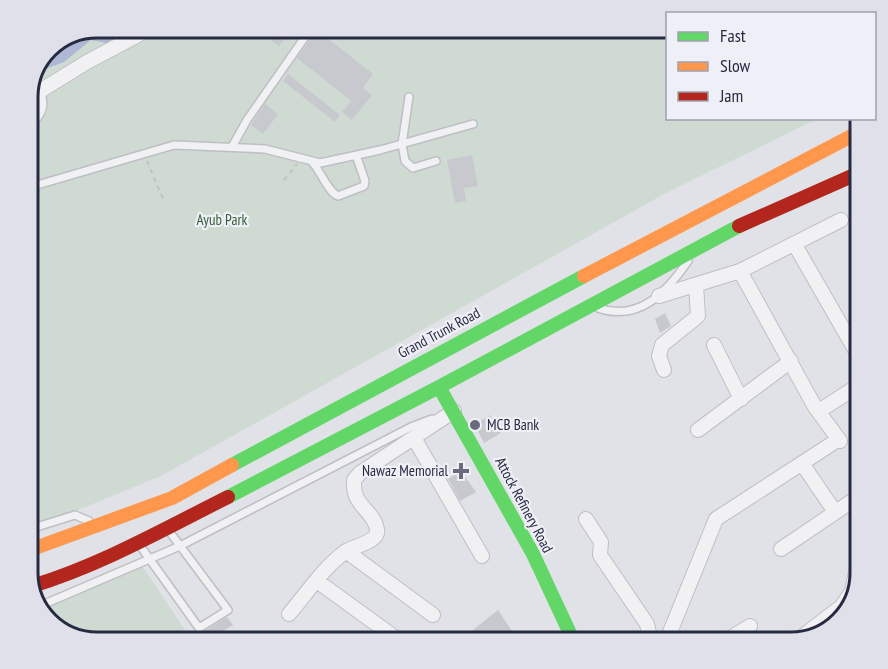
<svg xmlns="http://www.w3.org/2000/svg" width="888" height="669" font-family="'PT Sans Narrow',sans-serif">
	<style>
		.green { fill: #cfdad2 }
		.water { fill: #aeb8d4 }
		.building { fill: #c8c9cf }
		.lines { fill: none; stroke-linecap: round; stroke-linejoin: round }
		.lane-casing { stroke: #bebfc5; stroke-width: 10 }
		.street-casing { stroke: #bebfc5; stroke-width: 16 }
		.path { stroke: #c0c1c7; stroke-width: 2; stroke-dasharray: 4.5 4.5; stroke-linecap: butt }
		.lane { stroke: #f1f1f3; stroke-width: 7 }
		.street { stroke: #f1f1f3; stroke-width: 14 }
		.fast { stroke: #63d668; stroke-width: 14 }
		.slow { stroke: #ff974d; stroke-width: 14 }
		.jam { stroke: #b3261e; stroke-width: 14 }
		.poi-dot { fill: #686b7c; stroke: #eff0f7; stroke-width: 2 }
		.labels { text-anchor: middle; stroke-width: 4.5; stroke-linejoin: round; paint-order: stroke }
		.park-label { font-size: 15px; fill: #335e35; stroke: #eff0f7 }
		.street-label { font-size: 15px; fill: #272b42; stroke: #eff0f7 }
		.poi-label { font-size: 15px; fill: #272b42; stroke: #eff0f7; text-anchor: start }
		.rim { fill: none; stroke: #272b42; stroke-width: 3 }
	</style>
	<rect width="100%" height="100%" fill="#e1e2e7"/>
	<path class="green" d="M97 27H667L668 118 817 119 666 193 161 476 27 531V92L51 45Z
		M141 564 193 642H97L54 627 43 606Z"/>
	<path class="water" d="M97 27H134L106 43 91 40 64 62 37 72 51 45Z"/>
	<path class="building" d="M399 27H414L420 31 415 38Z
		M317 30 373 74 363 88 372 95 352 120 342 112 351 101 297 58Z
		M277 33 285 39 279 46 271 40Z
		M288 74 340 115 335 122 283 81Z
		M265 104 278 114 263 134 251 125Z
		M472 155 478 186 464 188 466 201 455 203 447 160Z
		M665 313 671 326 660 333 655 319Z
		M490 415 501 433 484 443 475 425Z
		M461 471 476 492 460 501 448 479Z
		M498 610 519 642H458Z
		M227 617 233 625 209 640 204 631Z"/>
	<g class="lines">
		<defs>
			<path id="lane" d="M409 97 402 144 405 161 413 168 436 161
				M27 127C40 118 47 106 40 91
				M232 147 247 120 312 27
				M313 163C321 172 328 192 338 196L364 186 365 181 356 155
				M27 188 174 145 265 149 320 163 380 150 473 124
				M598 308C639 322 666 293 688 261
				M27 530 75 515 89 521
				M141 547 199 628 228 610 169 531
				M42 605 180 546 411 427 432 419"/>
			<path id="street" d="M27 92 40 91 87 62 153 27
				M795 245 861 360
				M740 271 841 220
				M659 296 740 271 815 407 840 441
				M714 345 741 399
				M664 370 659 356 662 345 698 316 696 285
				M819 411 861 384
				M698 430 791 361
				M414 438 482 556
				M803 465 835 512
				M586 519 601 542 600 555 647 624 651 642
				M781 549 861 495
				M346 551 433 615
				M317 581 401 642
				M289 614C307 593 323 568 345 552 353 546 380 542 377 529 373 509 352 507 354 480L360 473 454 411
				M800 638 842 606 852 591 861 549
				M666 642 716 519 833 443
				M724 642 750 626"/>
		</defs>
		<use href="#lane" class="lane-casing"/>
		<use href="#street" class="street-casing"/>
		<path class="path" d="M147 161 164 201
			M284 180 297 164"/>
		<use href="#lane" class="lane"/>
		<use href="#street" class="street"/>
		<path class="fast" d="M439 387 533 554 574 642
			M232 465 584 276
			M228 497 439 387 739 226"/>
		<path class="slow" d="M584 276 861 131
			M27 551 172 498 232 465"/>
		<path class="jam" d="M739 226 861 172
			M32 586C101 565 164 529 228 497"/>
	</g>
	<g class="poi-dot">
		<circle cx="475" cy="425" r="6"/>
		<path d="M458 462h6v6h6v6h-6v6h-6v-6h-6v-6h6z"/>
	</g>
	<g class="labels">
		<g class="park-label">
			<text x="222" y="225">Ayub Park</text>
		</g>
		<g class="street-label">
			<text transform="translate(439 333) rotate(-28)" y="5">Grand Trunk Road</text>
			<text transform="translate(524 505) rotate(62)" y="5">Attock Refinery Road</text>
		</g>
		<g class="poi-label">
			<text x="487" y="430">MCB Bank</text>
			<text x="448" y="476" text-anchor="end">Nawaz Memorial</text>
		</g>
	</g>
	<path d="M0 0H888V669H0ZM97 38H791A59 59 0 0 1 850 97V573A59 59 0 0 1 791 632H97A59 59 0 0 1 38 573V97A59 59 0 0 1 97 38Z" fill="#dfe0e9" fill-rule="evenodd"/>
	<path class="rim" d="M97 38H791A59 59 0 0 1 850 97V573A59 59 0 0 1 791 632H97A59 59 0 0 1 38 573V97A59 59 0 0 1 97 38Z"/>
	<rect x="666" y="12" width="210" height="108" fill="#eff0f7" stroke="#9fa1af" stroke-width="1.5"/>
	<rect x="678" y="32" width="30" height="9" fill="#63d668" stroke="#9fa1af" stroke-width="1.5"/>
	<text x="720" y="42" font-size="18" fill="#272b42">Fast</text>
	<rect x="678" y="62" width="30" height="9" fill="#ff974d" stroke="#9fa1af" stroke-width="1.5"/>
	<text x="720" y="72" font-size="18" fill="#272b42">Slow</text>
	<rect x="678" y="92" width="30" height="9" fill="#b3261e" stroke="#9fa1af" stroke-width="1.5"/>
	<text x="720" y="102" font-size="18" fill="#272b42">Jam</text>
</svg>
